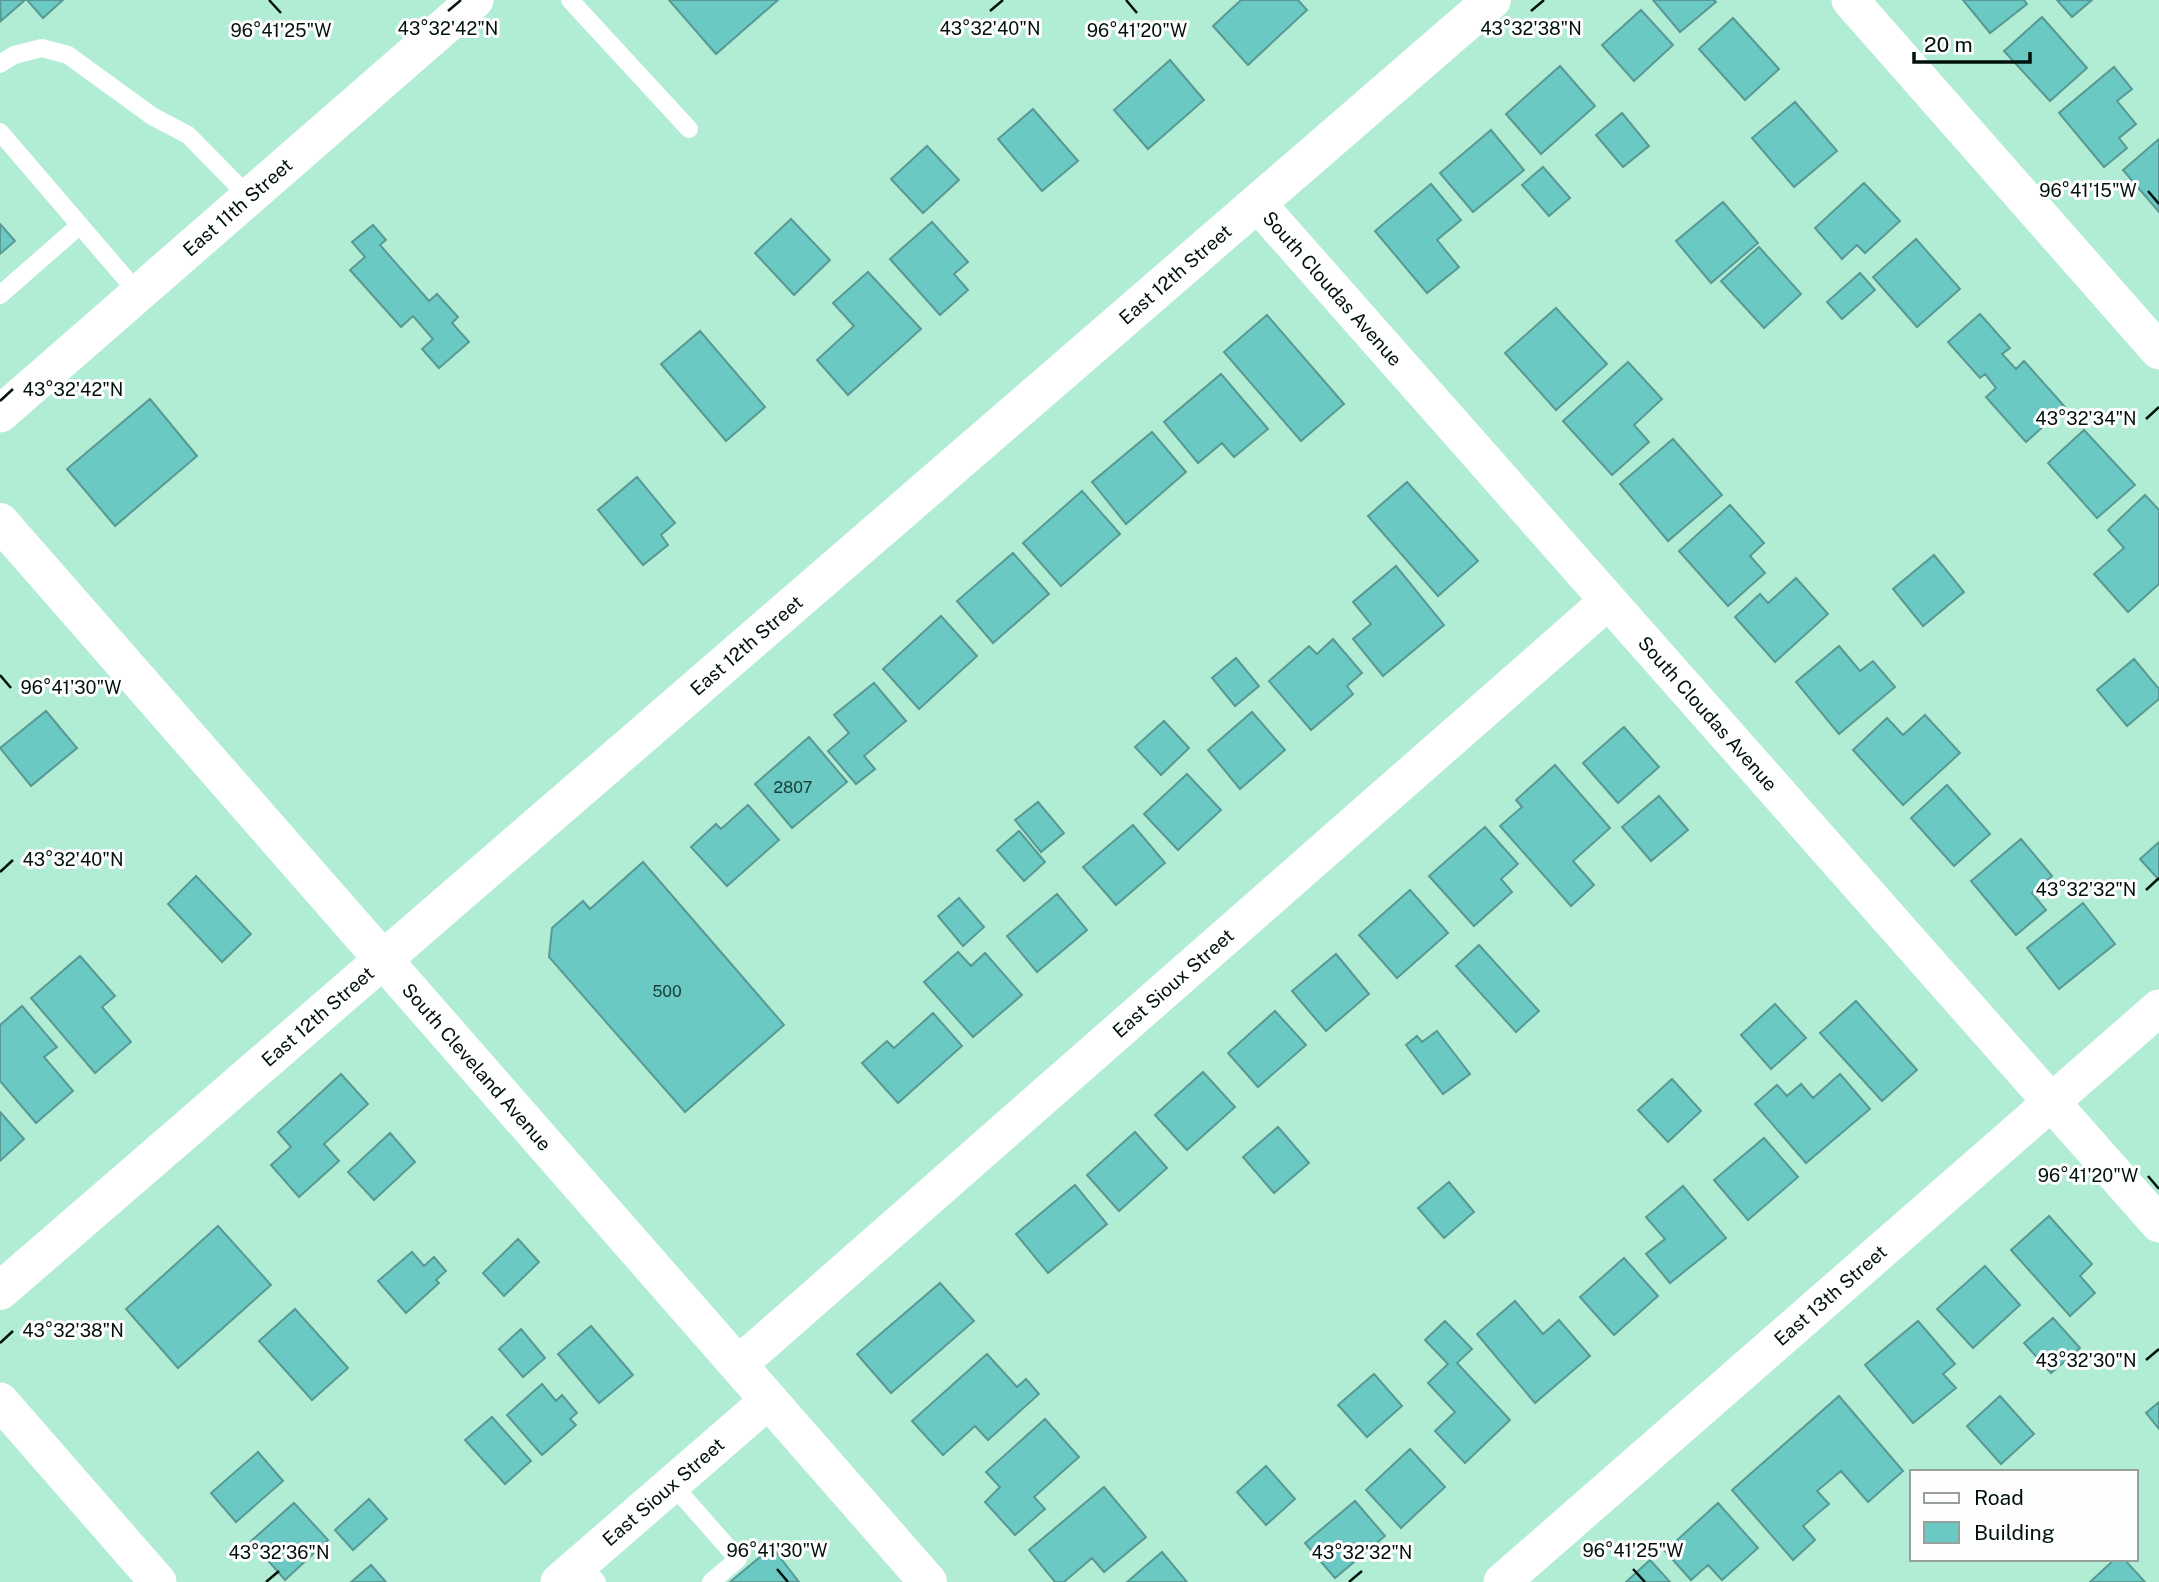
<svg xmlns="http://www.w3.org/2000/svg" width="2159" height="1582" font-family="'Public Sans',sans-serif">
	<style>
		.building { fill: #6ac9c2; stroke: #589993; stroke-width: 2 }
		.lines { fill: none; stroke-linecap: round; stroke-linejoin: round }
		.lane { stroke: #fff; stroke-width: 18 }
		.street { stroke: #fff; stroke-width: 37 }
		.secondary { stroke: #fff; stroke-width: 38 }
		.ticks { fill: none; stroke: #00120b; stroke-width: 2.5 }
		.labels { text-anchor: middle; stroke-width: 6; stroke-linejoin: round; paint-order: stroke }
		.number-label { font-size: 16px; fill: #1a4039 }
		.street-label { font-size: 19px; fill: #00120b; stroke: #fefefe }
		.ticks-label { font-size: 18px; text-anchor: middle; fill: #00120b; stroke: #fefefe; stroke-width: 6; stroke-linejoin: round; paint-order: stroke }
	</style>
	<rect width="100%" height="100%" fill="#b1ecd5"/>
	<path class="building" d="M0 0H25L1 21Z
		M27 0H63L43 18Z
		M669 0H778L716 54Z
		M1241 0H1298L1307 10 1248 65 1213 26Z
		M1653 0H1714L1716 2 1680 32Z
		M1963 0H2024L2027 4 1990 33Z
		M2057 0H2092L2072 17Z
		M1641 10 1673 45 1634 81 1602 45Z
		M2042 17 2087 68 2050 101 2004 51Z
		M1733 18 1779 69 1745 100 1699 49Z
		M1170 60 1204 100 1148 149 1114 110Z
		M1560 66 1595 106 1541 154 1506 114Z
		M2114 67 2132 89 2117 101 2136 124 2119 138 2127 148 2104 167 2059 113Z
		M1795 102 1837 151 1794 187 1752 138Z
		M1033 109 1078 161 1042 191 998 139Z
		M1622 113 1649 146 1623 167 1596 135Z
		M1491 130 1524 170 1473 212 1440 173Z
		M2159 139V212L2123 170Z
		M927 146 959 180 923 213 891 179Z
		M1543 167 1570 198 1549 216 1522 185Z
		M1864 183 1900 221 1865 253 1857 245 1842 259 1815 228Z
		M1431 184 1461 220 1437 240 1459 267 1427 293 1375 231Z
		M1723 202 1758 243 1711 283 1676 241Z
		M791 219 830 260 794 295 755 253Z
		M932 222 968 262 954 274 968 290 940 315 890 259Z
		M0 224 15 241 0 254Z
		M373 225 386 240 380 245 429 301 437 294 458 317 452 323 469 342 439 368 422 349 433 339 413 316 401 327 350 270 365 257 352 242Z
		M1916 239 1960 289 1917 327 1873 277Z
		M1759 247 1801 294 1764 328 1721 281Z
		M868 272 921 329 848 395 817 360 854 326 833 303Z
		M1860 273 1875 290 1842 319 1827 302Z
		M1556 308 1607 364 1556 410 1505 353Z
		M1980 314 2010 348 2002 354 2016 369 2024 361 2065 407 2026 442 1986 397 1996 388 1985 374 1980 378 1948 342Z
		M1267 315 1344 404 1301 441 1224 352Z
		M700 331 765 407 726 441 661 364Z
		M1628 362 1662 399 1634 425 1649 442 1612 475 1563 421Z
		M1221 374 1268 429 1234 457 1222 443 1198 463 1164 422Z
		M150 399 197 456 115 526 67 469Z
		M2084 430 2135 485 2097 518 2048 463Z
		M1152 432 1186 472 1126 524 1092 482Z
		M1673 439 1722 495 1668 541 1620 484Z
		M637 477 675 523 661 535 668 545 643 565 598 510Z
		M1407 482 1478 561 1438 596 1368 516Z
		M1082 491 1120 534 1061 586 1023 543Z
		M2145 495 2159 510V584L2128 612 2094 574 2124 548 2108 530Z
		M1730 505 1764 543 1750 556 1765 573 1728 606 1679 551Z
		M1013 553 1049 594 993 643 957 601Z
		M1934 555 1964 592 1923 626 1893 589Z
		M1396 566 1444 625 1383 676 1353 639 1371 624 1353 602Z
		M1796 578 1828 614 1775 662 1735 617 1760 594 1768 603Z
		M941 616 977 656 919 709 883 669Z
		M1333 639 1362 673 1347 686 1353 694 1311 730 1269 681 1309 646 1317 654Z
		M1839 646 1860 671 1873 661 1895 687 1839 734 1796 682Z
		M1236 658 1259 686 1235 706 1212 678Z
		M2134 659 2159 689V699L2127 726 2097 690Z
		M874 683 906 721 864 756 875 769 856 784 828 751 849 733 834 715Z
		M46 711 77 748 31 786 0 748Z
		M1252 712 1285 750 1240 789 1208 750Z
		M1925 715 1960 753 1903 805 1853 750 1887 718 1903 735Z
		M1164 721 1189 748 1161 775 1135 747Z
		M1624 727 1659 767 1618 803 1583 763Z
		M809 737 847 782 792 828 755 784Z
		M1555 765 1610 828 1573 861 1594 885 1571 906 1500 826 1522 807 1516 800Z
		M1187 774 1221 810 1178 850 1144 814Z
		M1947 785 1990 834 1954 866 1911 818Z
		M1659 796 1688 830 1651 861 1622 827Z
		M1038 802 1064 833 1041 852 1015 820Z
		M748 805 779 840 727 886 691 847 716 824 721 829Z
		M1133 825 1165 863 1116 905 1083 867Z
		M1485 827 1518 864 1501 879 1512 892 1474 926 1429 876Z
		M1019 831 1045 862 1024 881 997 850Z
		M2021 839 2052 876 2032 893 2046 910 2016 935 1971 881Z
		M2159 842V880L2140 859Z
		M643 862 784 1025 685 1112 549 957 552 928 583 901 590 909Z
		M196 876 251 934 222 962 168 904Z
		M1410 890 1448 933 1397 978 1359 935Z
		M1057 894 1087 930 1037 972 1007 936Z
		M959 898 984 927 963 946 938 916Z
		M2083 903 2115 944 2059 989 2027 948Z
		M1479 945 1539 1011 1516 1032 1456 966Z
		M958 952 971 966 985 953 1022 995 973 1037 924 982Z
		M1336 954 1369 994 1326 1031 1292 991Z
		M80 956 115 996 102 1007 131 1042 95 1073 31 998Z
		M1856 1001 1917 1070 1882 1101 1820 1033Z
		M1775 1004 1806 1038 1771 1069 1741 1035Z
		M22 1006 57 1047 44 1057 73 1091 36 1123 0 1081V1025Z
		M1275 1011 1306 1045 1258 1087 1228 1053Z
		M933 1013 962 1046 898 1103 862 1063 887 1041 894 1048Z
		M1437 1031 1470 1074 1443 1094 1406 1045 1417 1036 1422 1042Z
		M1203 1072 1235 1107 1187 1150 1155 1115Z
		M341 1074 368 1104 324 1144 339 1161 299 1197 271 1165 291 1147 278 1132Z
		M1840 1074 1870 1109 1806 1163 1755 1104 1777 1085 1787 1096 1801 1084 1813 1098Z
		M1672 1079 1701 1111 1668 1142 1638 1110Z
		M0 1112 24 1139 0 1161Z
		M1278 1127 1309 1163 1274 1193 1243 1157Z
		M1135 1132 1167 1168 1119 1211 1087 1175Z
		M390 1133 415 1162 374 1200 348 1172Z
		M1764 1138 1798 1177 1748 1220 1714 1180Z
		M1449 1182 1474 1212 1444 1238 1418 1208Z
		M1075 1185 1107 1224 1048 1273 1016 1234Z
		M1683 1186 1726 1238 1670 1283 1646 1254 1665 1239 1646 1217Z
		M2049 1216 2092 1264 2080 1276 2095 1293 2070 1316 2011 1250Z
		M218 1226 271 1285 178 1368 126 1309Z
		M518 1239 539 1262 504 1296 483 1273Z
		M412 1252 424 1266 434 1257 446 1271 436 1280 439 1283 406 1313 378 1281Z
		M1624 1258 1658 1296 1614 1335 1580 1297Z
		M1985 1266 2020 1305 1973 1348 1937 1309Z
		M940 1283 974 1321 891 1393 857 1354Z
		M1515 1301 1543 1334 1559 1320 1590 1356 1535 1403 1477 1334Z
		M295 1309 348 1368 312 1400 259 1341Z
		M2053 1318 2080 1348 2051 1373 2024 1343Z
		M1445 1321 1472 1349 1457 1363 1510 1420 1465 1463 1435 1431 1455 1412 1428 1383 1448 1364 1425 1340Z
		M1918 1321 1955 1364 1943 1374 1956 1388 1913 1423 1865 1365Z
		M591 1326 633 1375 599 1403 558 1354Z
		M521 1329 545 1358 523 1377 499 1349Z
		M987 1354 1017 1387 1026 1379 1039 1394 988 1440 975 1426 943 1455 912 1421Z
		M1374 1374 1402 1406 1367 1437 1338 1405Z
		M542 1384 556 1401 562 1395 577 1413 570 1419 576 1425 542 1455 507 1415Z
		M1839 1396 1903 1471 1868 1502 1841 1471 1817 1491 1829 1504 1803 1526 1815 1540 1793 1560 1732 1490Z
		M2000 1396 2034 1434 2001 1464 1967 1426Z
		M2159 1402V1429L2146 1413Z
		M492 1417 531 1461 505 1484 465 1440Z
		M1045 1419 1079 1457 1034 1497 1045 1509 1015 1535 985 1502 1000 1487 986 1472Z
		M1410 1449 1445 1487 1401 1528 1366 1490Z
		M258 1452 283 1481 236 1522 211 1493Z
		M1266 1466 1295 1499 1266 1525 1237 1492Z
		M1104 1487 1146 1537 1104 1572 1092 1558 1064 1582H1055L1029 1550Z
		M369 1499 387 1519 353 1550 335 1530Z
		M1355 1501 1385 1536 1335 1578 1305 1543Z
		M294 1503 328 1540 285 1580 251 1541Z
		M1718 1503 1758 1548 1722 1580 1708 1565 1691 1580 1665 1551Z
		M772 1547 799 1582H730Z
		M1162 1552 1187 1582H1127Z
		M2115 1559H2124L2145 1582H2090Z
		M1650 1560 1670 1582H1626Z
		M371 1565 386 1582H351Z"/>
	<g class="lines">
		<path class="lane" d="M570 0 689 129
			M0 64 14 55 42 48 68 55 152 116 188 135 249 197
			M0 132 138 293
			M0 295 80 225
			M672 1484 738 1559 711 1582
			M581 1563 597 1582"/>
		<g class="street">
			<path d="M1850 0 2159 351"/>
			<path id="s1" d="M1257 203 2159 1224"/>
			<path id="s2" d="M0 414 475 0"/>
			<path id="s3" d="M738 1365 1608 601"/>
			<path d="M0 1401 158 1582"/>
			<path id="s4" d="M559 1582 769 1400"/>
			<path id="s5" d="M1502 1582 2159 1008"/>
		</g>
		<g class="secondary">
			<path id="s6" d="M0 522 928 1582"/>
			<path id="s7" d="M0 1291 1492 0"/>
		</g>
	</g>
	<path class="ticks" d="M269 0 281 13M1126 0 1137 13M448 11 461 0M990 11 1003 0M1531 11 1544 0M2148 191 2159 204M0 401 13 389M2146 419 2159 407M0 675 11 688M0 872 13 860M2146 890 2159 878M2148 1176 2159 1189M0 1343 13 1331M2146 1360 2159 1349M777 1569 788 1582M1633 1569 1645 1582M266 1582 279 1571M1349 1582 1362 1571"/>
	<g class="labels">
		<g class="number-label">
			<text x="793" y="793">2807</text>
			<text x="667" y="997">500</text>
		</g>
		<g class="street-label">
			<text dy="7" stroke="none"><textPath href="#s2" startOffset="315">East 11th Street</textPath></text>
			<text dy="7" stroke="none"><textPath href="#s7" startOffset="1554">East 12th Street</textPath></text>
			<text dy="7" stroke="none"><textPath href="#s1" startOffset="114">South Cloudas Avenue</textPath></text>
			<text dy="7" stroke="none"><textPath href="#s7" startOffset="987">East 12th Street</textPath></text>
			<text dy="7" stroke="none"><textPath href="#s1" startOffset="681">South Cloudas Avenue</textPath></text>
			<text dy="7" stroke="none"><textPath href="#s3" startOffset="579">East Sioux Street</textPath></text>
			<text dy="7" stroke="none"><textPath href="#s7" startOffset="420">East 12th Street</textPath></text>
			<text dy="7" stroke="none"><textPath href="#s6" startOffset="724">South Cleveland Avenue</textPath></text>
			<text dy="7" stroke="none"><textPath href="#s5" startOffset="436">East 13th Street</textPath></text>
			<text dy="7" stroke="none"><textPath href="#s4" startOffset="138">East Sioux Street</textPath></text>
		</g>
	</g>
	<g class="ticks-label">
		<text x="448" y="35">43°32'42"N</text>
		<text x="990" y="35">43°32'40"N</text>
		<text x="1531" y="35">43°32'38"N</text>
		<text x="1137" y="37">96°41'20"W</text>
		<text x="281" y="37">96°41'25"W</text>
		<text x="2088" y="197">96°41'15"W</text>
		<text x="73" y="396">43°32'42"N</text>
		<text x="2086" y="425">43°32'34"N</text>
		<text x="71" y="694">96°41'30"W</text>
		<text x="73" y="866">43°32'40"N</text>
		<text x="2086" y="896">43°32'32"N</text>
		<text x="2088" y="1182">96°41'20"W</text>
		<text x="73" y="1337">43°32'38"N</text>
		<text x="2086" y="1367">43°32'30"N</text>
		<text x="777" y="1557">96°41'30"W</text>
		<text x="1633" y="1557">96°41'25"W</text>
		<text x="279" y="1559">43°32'36"N</text>
		<text x="1362" y="1559">43°32'32"N</text>
	</g>
	<rect x="1910" y="1470" width="228" height="91" fill="#fefefe" stroke="#98a09d" stroke-width="2"/>
	<rect x="1924" y="1493" width="35" height="10" fill="#ffffff" stroke="#98a09d" stroke-width="2"/>
	<text x="1974" y="1505" font-size="21" fill="#00120b">Road</text>
	<rect x="1924" y="1522" width="35" height="21" fill="#6ac9c2" stroke="#98a09d" stroke-width="2"/>
	<text x="1974" y="1540" font-size="21" fill="#00120b">Building</text>
	<path d="M1914 52v10h116v-10" fill="none" stroke="#00120b" stroke-width="3.5"/>
	<text x="1924" y="52" font-size="21" fill="#00120b" stroke="#fefefe" stroke-width="5" paint-order="stroke">20 m</text>
</svg>
